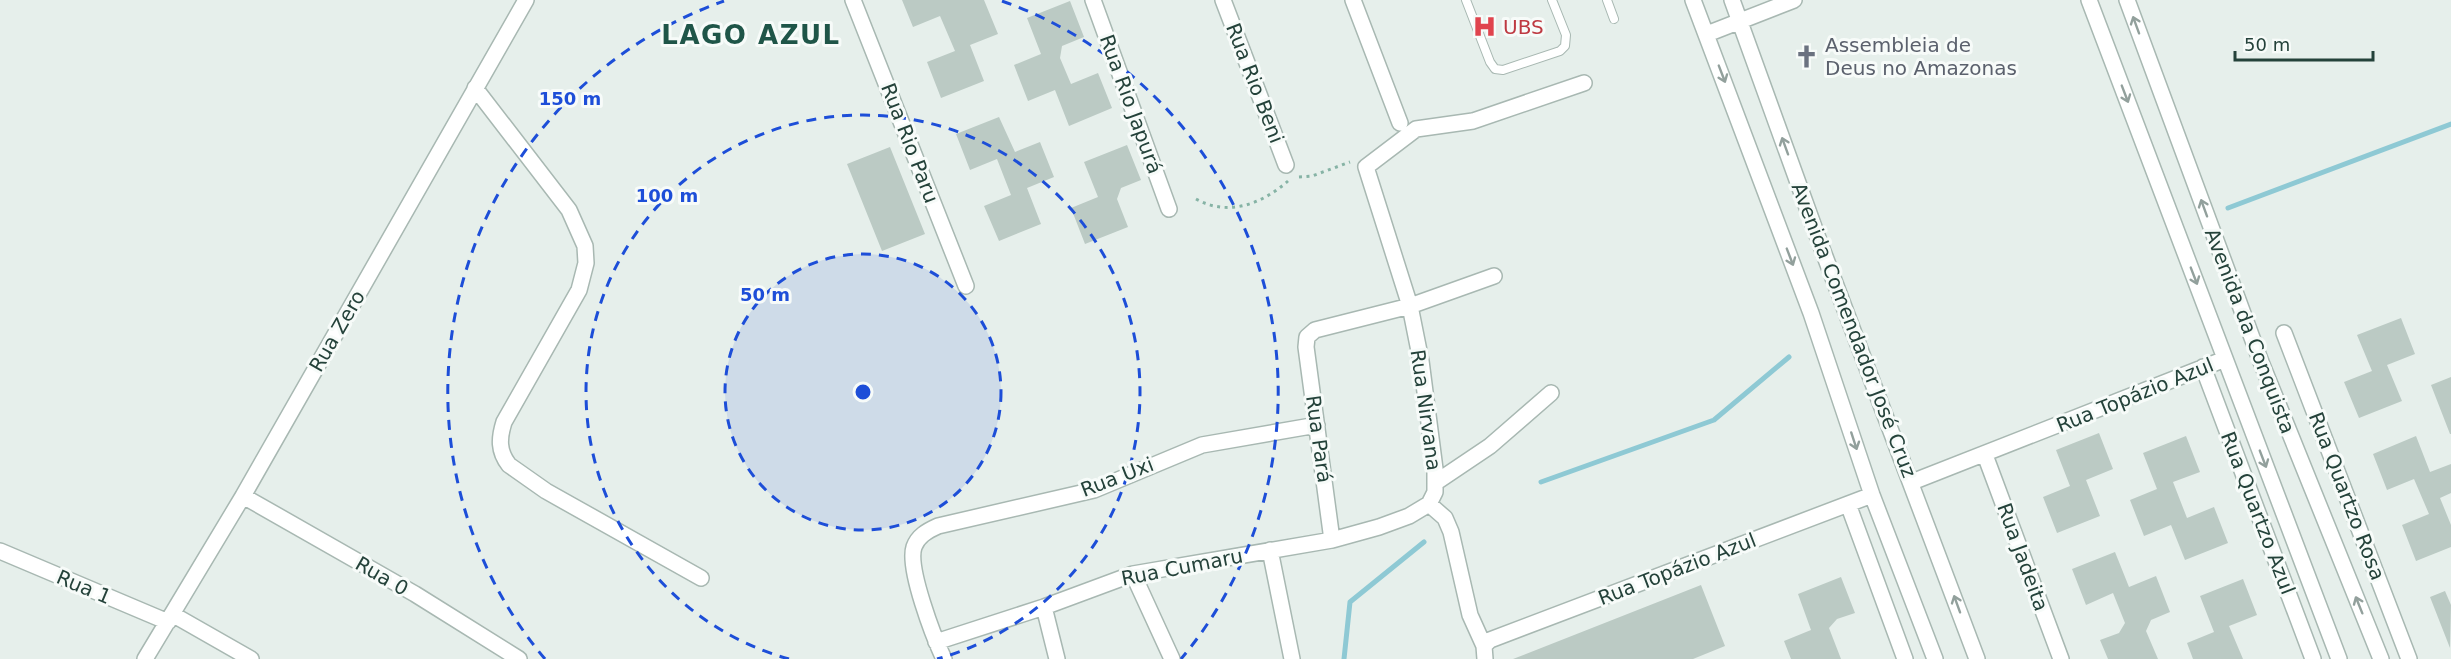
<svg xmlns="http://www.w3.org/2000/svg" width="2451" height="659" font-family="'DejaVu Sans',sans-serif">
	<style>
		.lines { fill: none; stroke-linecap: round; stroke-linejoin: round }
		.stream { stroke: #8ec9d4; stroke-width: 5 }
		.building { fill: #bbcac4 }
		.lane-casing { stroke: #a8b8b2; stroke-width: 10 }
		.street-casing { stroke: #a8b8b2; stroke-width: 18 }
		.path { stroke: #86b3a5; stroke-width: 3; stroke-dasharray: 3 4.5; stroke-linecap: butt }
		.lane { stroke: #fff; stroke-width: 8 }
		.street { stroke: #fff; stroke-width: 15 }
		.oneway { stroke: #92a09c }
		.ring { fill: none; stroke: #1d4ed8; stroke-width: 3; stroke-dasharray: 10 8 }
		.labels { text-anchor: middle; stroke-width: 6; stroke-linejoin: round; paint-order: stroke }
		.health-label { font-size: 20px; fill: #be3a42; stroke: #f7fbf9; text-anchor: start }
		.worship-label { font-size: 20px; fill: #5b616d; stroke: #f7fbf9; text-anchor: start }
		.street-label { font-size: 20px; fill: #24423a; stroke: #f7fbf9 }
		.district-label { font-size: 26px; font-weight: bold; letter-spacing: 1.5px; fill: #1f5548; stroke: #f7fbf9 }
		.centre { fill: #1d4ed8; stroke: #f7fbf9; stroke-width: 3 }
		.ring-label { font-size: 18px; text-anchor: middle; font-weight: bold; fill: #1d4ed8; stroke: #f7fbf9; stroke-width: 6; stroke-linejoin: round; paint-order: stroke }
	</style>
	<rect width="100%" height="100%" fill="#e6efeb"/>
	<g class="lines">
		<path class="stream" d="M2228 208 2451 124
			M1541 482 1714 420 1789 357
			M1344 659 1350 602 1424 542"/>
	</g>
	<path class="building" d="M902 0H984L998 34 970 45 984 81 941 98 927 62 955 51 940 16 913 27Z
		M1070 1 1084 37 1062 46 1060 58 1071 84 1098 73 1112 108 1069 126 1055 90 1028 101 1014 65 1041 54 1027 18Z
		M999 117 1015 152 1040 142 1054 177 1027 188 1041 224 999 241 984 206 1011 195 997 159 970 170 956 134Z
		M1127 145 1141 180 1121 188 1117 199 1128 227 1085 244 1071 208 1098 197 1084 162Z
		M890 147 925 234 882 251 847 164Z
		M2401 318 2415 354 2387 365 2402 401 2359 418 2344 382 2372 371 2357 335Z
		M2451 377V434H2450L2431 385Z
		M2099 433 2113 469 2086 480 2100 516 2057 533 2043 497 2070 486 2056 450Z
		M2186 436 2200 472 2173 482 2187 518 2214 507 2228 543 2185 560 2171 525 2144 536 2130 500 2157 489 2143 453Z
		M2416 436 2430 472 2451 464V493L2440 498 2451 525V547L2416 561 2402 525 2429 514 2414 479 2387 490 2373 454Z
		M2115 552 2129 587 2156 576 2170 612 2151 620 2146 631 2158 659H2108L2100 640 2119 633 2125 623 2113 593 2086 605 2072 569Z
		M1841 577 1855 613 1837 619 1829 628 1841 659H1791L1784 641 1811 630 1798 594Z
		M2243 579 2257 615 2229 626 2243 659H2193L2187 643 2214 632 2200 596Z
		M1701 585 1725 646 1693 659H1513Z
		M2445 591 2451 605 2450 648 2430 597Z"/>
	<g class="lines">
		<defs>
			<path id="lane" d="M1466 0 1490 62 1495 69 1503 70 1560 51 1565 46 1566 35 1552 0
				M1607 0 1614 19"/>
			<path id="street" d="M853 0 966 286
				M1093 0 1169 209
				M1223 0 1286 165
				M1353 0 1400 123
				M1693 0 1811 313 1872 495 1935 659
				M1732 0 1818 238 1977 659
				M2089 0 2339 659
				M2127 0 2261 362 2381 659
				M1707 34 1794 0
				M475 88 569 210 585 246 586 263 579 290 504 422C499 438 498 451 509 465L546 491 701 578
				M2284 333 2409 659
				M2203 367 2313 659
				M1985 455 2061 659
				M1912 482 2225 359
				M1435 483 1490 446 1551 393
				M243 496 415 594 519 659
				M1429 504 1445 518 1451 532 1470 615 1484 646 1485 659
				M1848 504 1905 659
				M1332 540 1306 347 1307 337 1315 330 1410 306 1494 276
				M1270 550 1292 659
				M0 551 168 622
				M1133 574 1172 659
				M1044 607 1057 659
				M172 614 251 659
				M936 642 1044 607 1133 574 1332 540 1379 527 1409 516 1429 504 1435 492V469L1421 361 1410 306 1366 167 1416 129 1473 121 1584 83
				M1484 646 1490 640 1872 495
				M145 659 243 496 526 0
				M944 659C934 638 907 568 914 547 918 536 927 531 938 526L1094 490 1202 445 1317 425"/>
		</defs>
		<use href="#lane" class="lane-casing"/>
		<use href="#street" class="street-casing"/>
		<path class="path" d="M1299 177 1312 176 1350 162
			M1196 199C1228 217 1262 204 1288 181"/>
		<use href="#lane" class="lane"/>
		<use href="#street" class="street"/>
	</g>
	<defs><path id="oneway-shaft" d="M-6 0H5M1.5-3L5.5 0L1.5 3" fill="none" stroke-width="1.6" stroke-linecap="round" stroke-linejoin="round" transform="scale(1.5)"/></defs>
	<g class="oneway">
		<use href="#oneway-shaft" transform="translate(2136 25) rotate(-110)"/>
		<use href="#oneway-shaft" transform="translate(1722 74) rotate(69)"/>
		<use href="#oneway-shaft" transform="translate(2125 94) rotate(69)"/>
		<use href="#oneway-shaft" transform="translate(1785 146) rotate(-110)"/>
		<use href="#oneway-shaft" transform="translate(2204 208) rotate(-110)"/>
		<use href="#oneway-shaft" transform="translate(1790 257) rotate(69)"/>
		<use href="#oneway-shaft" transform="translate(2194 276) rotate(69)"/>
		<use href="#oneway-shaft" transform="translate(1854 441) rotate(72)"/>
		<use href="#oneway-shaft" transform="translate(2263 459) rotate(69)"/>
		<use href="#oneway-shaft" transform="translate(1957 604) rotate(-110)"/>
		<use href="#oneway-shaft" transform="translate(2359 605) rotate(-112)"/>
	</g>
	<circle cx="863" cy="392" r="138" fill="#1d4ed8" fill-opacity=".12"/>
	<g class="ring">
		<circle cx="863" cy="392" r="138"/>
		<path d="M789 659A277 277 0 1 1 937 659"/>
		<path d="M545 659A415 415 0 0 1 724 1M1002 1A415 415 0 0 1 1181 659"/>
	</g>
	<defs>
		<symbol id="hospital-bare" viewBox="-9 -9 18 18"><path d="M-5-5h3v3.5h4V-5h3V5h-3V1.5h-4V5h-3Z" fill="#e0444e" stroke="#f7fbf9" stroke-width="2.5" paint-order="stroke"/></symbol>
		<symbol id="church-bare" viewBox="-9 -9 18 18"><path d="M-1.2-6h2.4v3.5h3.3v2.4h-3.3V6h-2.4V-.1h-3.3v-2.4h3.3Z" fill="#6b7280" stroke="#f7fbf9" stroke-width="2.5" paint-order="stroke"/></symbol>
	</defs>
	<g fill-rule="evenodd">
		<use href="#hospital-bare" x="1468" y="10" width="33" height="33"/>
		<use href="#church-bare" x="1790" y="40" width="33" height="33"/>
	</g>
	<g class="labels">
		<g class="health-label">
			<text x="1503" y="34">UBS</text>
		</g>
		<g class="worship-label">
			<text x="1825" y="52">Assembleia de<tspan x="1825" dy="23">Deus no Amazonas</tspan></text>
		</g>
		<g class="street-label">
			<text transform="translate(1255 83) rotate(69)" y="7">Rua Rio Beni</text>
			<text transform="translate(1131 104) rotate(70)" y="7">Rua Rio Japurá</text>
			<text transform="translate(910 143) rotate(69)" y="7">Rua Rio Paru</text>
			<text transform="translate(1854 330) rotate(69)" y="7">Avenida Comendador José Cruz</text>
			<text transform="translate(337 331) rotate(-60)" y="7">Rua Zero</text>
			<text transform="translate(2250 331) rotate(69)" y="7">Avenida da Conquista</text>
			<text transform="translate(2135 395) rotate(-22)" y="7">Rua Topázio Azul</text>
			<text transform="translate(1426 410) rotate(82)" y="7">Rua Nirvana</text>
			<text transform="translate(1319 439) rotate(82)" y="7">Rua Pará</text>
			<text transform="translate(1117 477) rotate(-21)" y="7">Rua Uxi</text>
			<text transform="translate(2347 496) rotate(69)" y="7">Rua Quartzo Rosa</text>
			<text transform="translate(2258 513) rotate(69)" y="7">Rua Quartzo Azul</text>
			<text transform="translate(2023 557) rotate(70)" y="7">Rua Jadeita</text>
			<text transform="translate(1182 567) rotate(-11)" y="7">Rua Cumaru</text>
			<text transform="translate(1677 569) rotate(-21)" y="7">Rua Topázio Azul</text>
			<text transform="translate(382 576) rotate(30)" y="7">Rua 0</text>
			<text transform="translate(84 587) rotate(23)" y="7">Rua 1</text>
		</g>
		<g class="district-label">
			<text x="751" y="44">LAGO AZUL</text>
		</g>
	</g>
	<circle cx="863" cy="392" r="9" class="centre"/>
	<g class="ring-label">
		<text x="570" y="105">150 m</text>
		<text x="667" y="202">100 m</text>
		<text x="765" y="301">50 m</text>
	</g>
	<path d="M2235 51v9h138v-9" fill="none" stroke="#24423a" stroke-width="3"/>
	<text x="2244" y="51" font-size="18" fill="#24423a" stroke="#f7fbf9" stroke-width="4.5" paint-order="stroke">50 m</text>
</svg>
